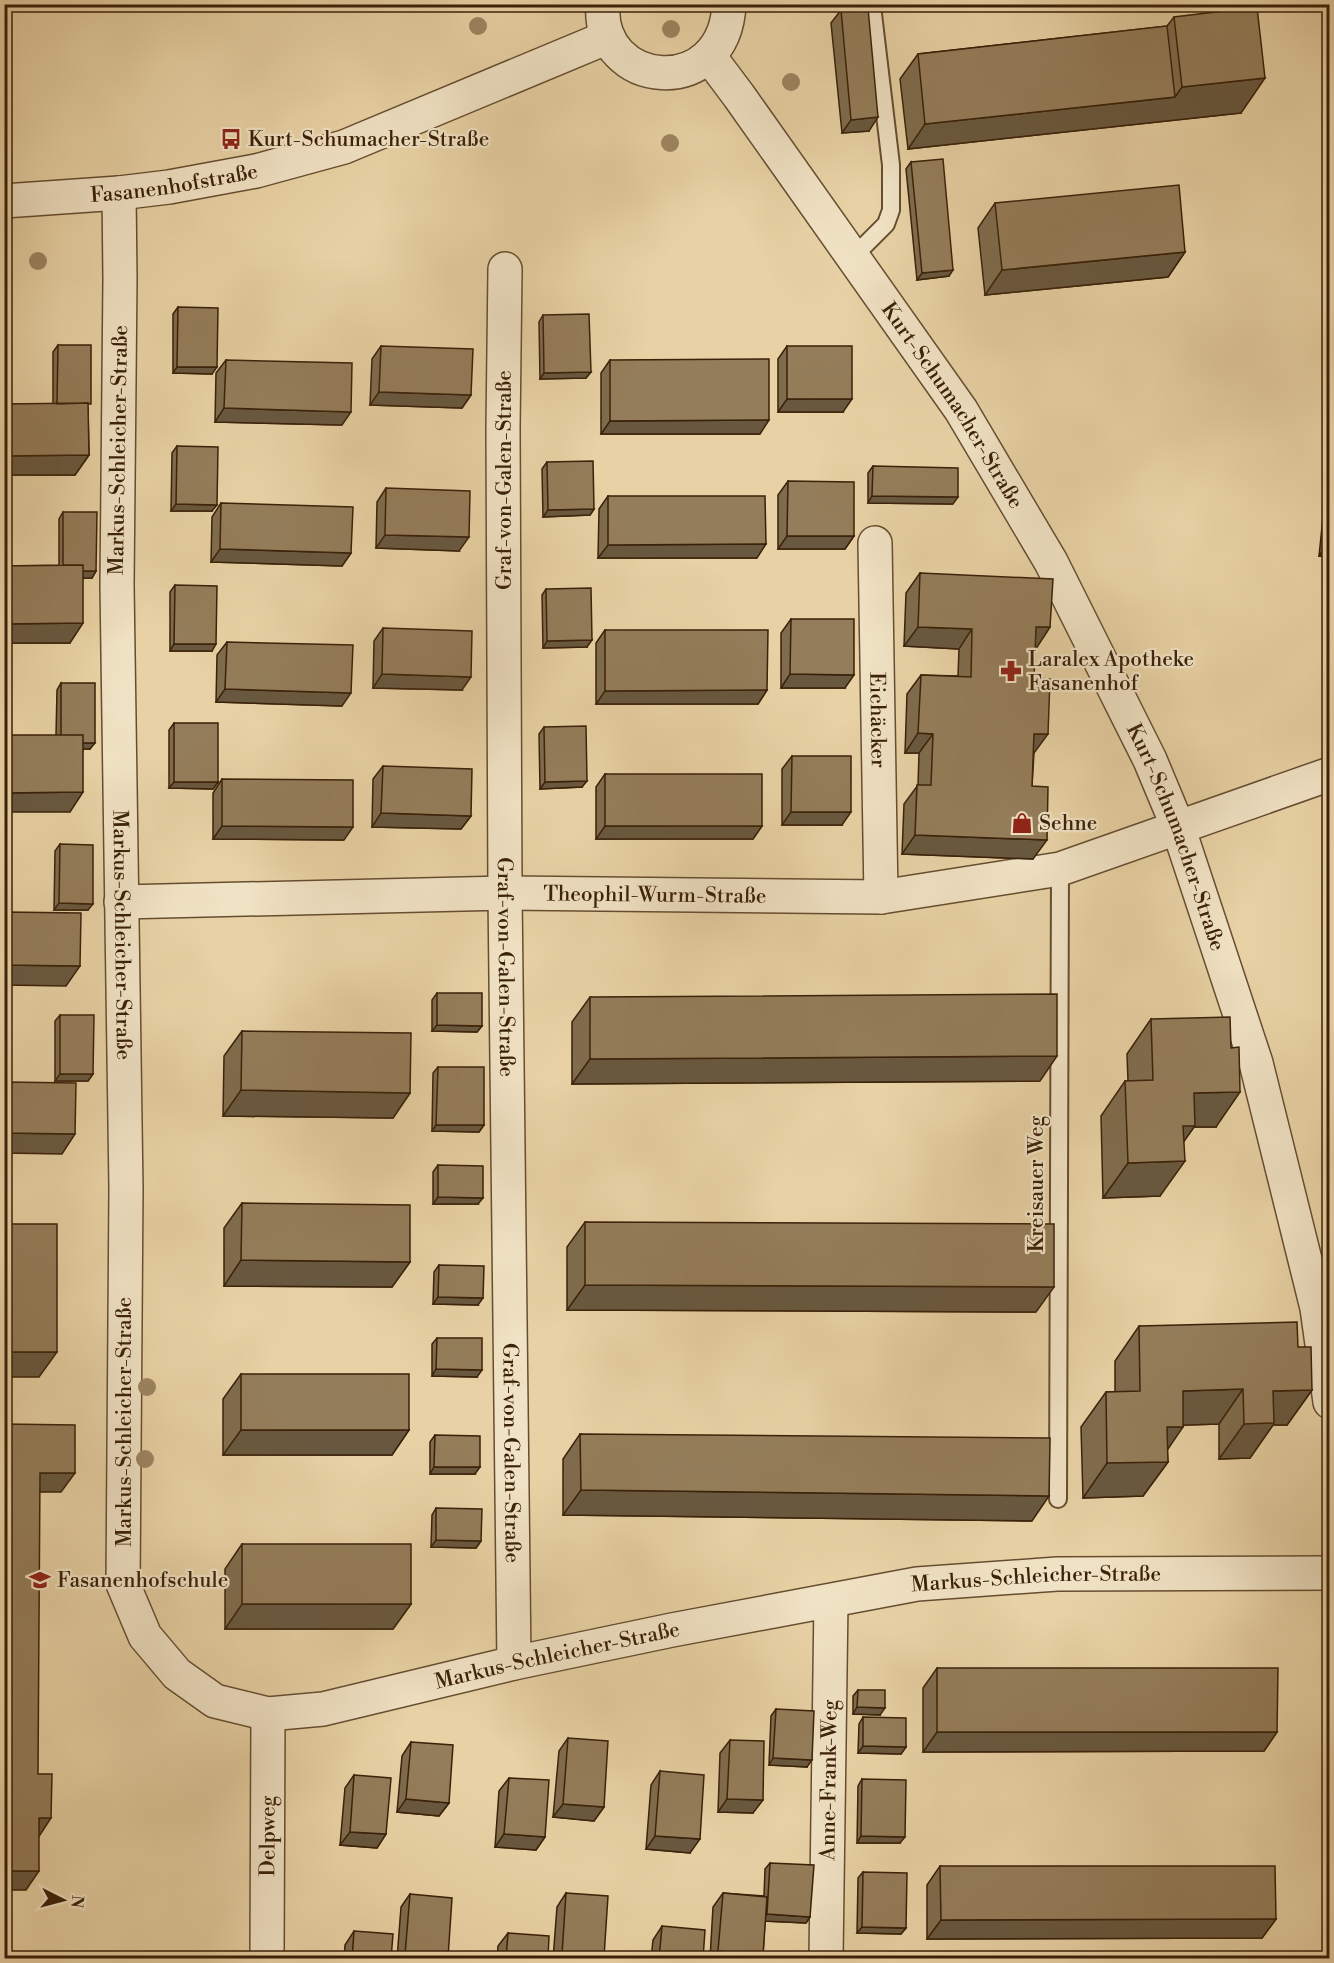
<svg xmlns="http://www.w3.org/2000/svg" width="1334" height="1963" font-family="'Libre Bodoni',serif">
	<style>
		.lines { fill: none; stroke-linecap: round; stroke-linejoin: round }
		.service-casing { stroke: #664d30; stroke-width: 20 }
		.minor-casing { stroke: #664d30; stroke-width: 36 }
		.tertiary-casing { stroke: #664d30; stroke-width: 36 }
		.service { stroke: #f0e2c4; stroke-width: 16 }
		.minor { stroke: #f0e2c4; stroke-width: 33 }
		.tertiary { stroke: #f0e2c4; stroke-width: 33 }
		.tree { fill: #9c8561 }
		.wall { fill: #7f6c4d; stroke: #3a2109; stroke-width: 1.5 }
		.shaded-wall { fill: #68583f; stroke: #3a2109; stroke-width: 1.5 }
		.building { fill: #947d5a; stroke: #3a2109; stroke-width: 1.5 }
		.labels { text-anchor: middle; stroke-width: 4.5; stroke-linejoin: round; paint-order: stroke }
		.poi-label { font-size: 21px; fill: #3a2109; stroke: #f0e2c4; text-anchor: start }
		.street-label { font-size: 21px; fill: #3a2109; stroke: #f0e2c4 }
	</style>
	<rect width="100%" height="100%" fill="#e8d2a5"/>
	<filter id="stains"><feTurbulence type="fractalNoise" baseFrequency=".00333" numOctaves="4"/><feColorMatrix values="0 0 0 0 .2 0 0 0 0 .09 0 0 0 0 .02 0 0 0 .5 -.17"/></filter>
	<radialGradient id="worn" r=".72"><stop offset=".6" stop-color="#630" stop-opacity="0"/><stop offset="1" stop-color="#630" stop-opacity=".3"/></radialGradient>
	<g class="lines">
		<defs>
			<path id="service" d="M852 258 886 224 891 210V165L873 14
				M1058 1499 1060 869"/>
			<g id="minor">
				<path id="s1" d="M119 193 120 278 117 585 126 1189 123 1584 145 1636 177 1674 215 1701 268 1714 323 1709 514 1663 672 1630 917 1584 1057 1574 1330 1573"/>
				<path id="s2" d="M505 269 503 428 505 893 514 1663"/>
				<path id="s3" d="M875 543 881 897"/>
				<path id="s4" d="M121 902 505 893 881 897 1060 869 1330 774"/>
				<path id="s5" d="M267 1958 268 1714"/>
				<path id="s6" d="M826 1958 831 1601"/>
			</g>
			<g id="tertiary">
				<path d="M603 4C596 89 725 102 729 4"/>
				<path id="s7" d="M709 56 739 96 961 410 1051 562 1150 760 1178 827 1256 1063 1317 1308 1330 1402"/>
				<path id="s8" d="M4 201 119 193 169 187 256 171 344 147 608 37"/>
			</g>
		</defs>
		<use href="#service" class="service-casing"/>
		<use href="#minor" class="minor-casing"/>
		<use href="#tertiary" class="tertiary-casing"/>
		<use href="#service" class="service"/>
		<use href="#minor" class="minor"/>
		<use href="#tertiary" class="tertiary"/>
	</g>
	<g class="tree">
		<circle cx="478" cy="26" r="9"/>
		<circle cx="671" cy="29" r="9"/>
		<circle cx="791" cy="82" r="9"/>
		<circle cx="670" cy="143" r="9"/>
		<circle cx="38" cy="261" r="9"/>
		<circle cx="147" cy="1387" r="9"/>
		<circle cx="145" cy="1459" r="9"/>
	</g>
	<path class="wall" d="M841 10 869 131 842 133 831 23Z
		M1174 17 1241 113 908 149 900 79 918 54 1167 26Z
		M911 162 949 276 917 280 906 169Z
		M995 203 1185 252 1168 277 985 295 978 228Z
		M178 307 212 374 173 373V314Z
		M543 315 591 372 586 378 540 379 539 322Z
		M58 345 88 408 89 455 75 475H4V404H53V352Z
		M381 346 471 395 462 408 370 405 372 359Z
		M787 346 843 412H778V359Z
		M226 360 342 425 215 422 216 373Z
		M610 360 760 434H601V373Z
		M177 446 212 511H171L172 453Z
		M547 462 594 509 590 515 543 517 542 469Z
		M873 466 953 504 868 503V473Z
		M1329 467V557L1319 556 1328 469Z
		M788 481 854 536 845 549H778V495Z
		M386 488 459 551 376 548 377 502Z
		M608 496 757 558H598L599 509Z
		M221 503 351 553 342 566 211 562 212 517Z
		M63 512 96 571 92 578H83L70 643H4V566L59 565V519Z
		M920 573 1050 627 1037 647H1035L1034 678V753L1032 786 1033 859 902 854 904 804 918 785 919 753H905L907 694 921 675 958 676 959 649 904 646 906 593Z
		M175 585 212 651H170V592Z
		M546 589 587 647 543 648 542 595Z
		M791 619 845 688H781V633Z
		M383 628 462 690 373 688 374 641Z
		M605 630 767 690 758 704H596V643Z
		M227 642 342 706 216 702 217 655Z
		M61 683 90 749H83L70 812 56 735 57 690Z
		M174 723 218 782 213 789 169 788V730Z
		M544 727 582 787 540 789 539 734Z
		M792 756 842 825H782V769Z
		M383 766 471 816 461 829 372 827 373 779Z
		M605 774 762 826 753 839H596V787Z
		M222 779 344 840 213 839V793Z
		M60 844 88 910H54L55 851Z
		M437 993 482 1026 477 1032 432 1031V1000Z
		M590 997 1040 1081 572 1084V1022Z
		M60 1015 93 1074 88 1081H55V1021Z
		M1151 1019 1216 1127H1194L1184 1141 1160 1196 1103 1198 1101 1116 1125 1081H1128L1127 1054Z
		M242 1031 410 1093 393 1118 223 1116 224 1056Z
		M438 1067 484 1125 479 1132 432 1131 433 1073Z
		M438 1165 478 1204H433V1172Z
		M242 1203 410 1262 392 1287 224 1286V1228Z
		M585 1222 1036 1312 567 1310V1247Z
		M439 1265 478 1305 433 1304 434 1272Z
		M1139 1326 1298 1347 1312 1390 1287 1425H1273L1250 1458 1219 1459V1424L1183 1425 1167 1450 1168 1462 1143 1496 1083 1498 1081 1427 1106 1392H1115V1361Z
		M437 1338 477 1377 432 1376V1344Z
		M241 1374 409 1430 392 1455H223V1399Z
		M580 1434 1032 1521 563 1515V1459Z
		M435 1435 475 1474H430V1442Z
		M436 1508 481 1541 476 1548 431 1547 432 1515Z
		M242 1544 411 1604 393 1629H225V1569Z
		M937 1668 1277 1732 1264 1751 923 1752V1688Z
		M858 1690 880 1715 853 1714V1696Z
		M776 1709 807 1767 769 1765 771 1716Z
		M863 1717 906 1747 901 1754 858 1753 859 1724Z
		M568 1738 604 1807 594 1821 553 1817 559 1751Z
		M730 1740 753 1813 718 1812 720 1753Z
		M411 1742 449 1803 439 1816 397 1812 402 1756Z
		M660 1771 690 1853 646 1849 651 1785Z
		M354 1775 386 1834 377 1848 340 1845 345 1788Z
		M509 1778 545 1837 536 1850 495 1847 499 1791Z
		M862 1779 900 1843H857L858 1786Z
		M770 1863 810 1917 806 1923 765 1921 763 1955 760 1959H710L713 1907 723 1893 764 1896 765 1869Z
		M940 1866 1276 1919 1262 1938 927 1939V1885Z
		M863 1872 906 1928 901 1934 857 1933 858 1878Z
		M566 1893 604 1957 603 1959H553L557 1907Z
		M410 1894 447 1959H397L401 1907Z
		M662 1926 703 1959H651L653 1940Z
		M354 1931 391 1959H344L345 1945Z
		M508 1933 548 1959H497L498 1946Z"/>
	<path class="shaded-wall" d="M1265 78 1241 113 908 149 925 124 1175 97 1182 87Z
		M878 117 869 131 842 133 851 120Z
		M1185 252 1168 277 985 295 1002 270Z
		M953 270 949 276 917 280 922 273Z
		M177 367H217L212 374 173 373Z
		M591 372 586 378 540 379 544 373Z
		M379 392 471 395 462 408 370 405Z
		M787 399H852L843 412H778Z
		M224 408 351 412 342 425 215 422Z
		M769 420 760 434H601L610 421Z
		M89 455 75 475H4V456Z
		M872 496 958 497 953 504 868 503Z
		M176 504 217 505 212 511H171Z
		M594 509 590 515 543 517 548 510Z
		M385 535 469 537 459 551 376 548Z
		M787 536H854L845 549H778Z
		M1329 540V557L1319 556Z
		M766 544 757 558H598L608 545Z
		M220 549 351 553 342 566 211 562Z
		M63 571H96L92 578H58Z
		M83 623 70 643H4V624Z
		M918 627 972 629 959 649 904 646Z
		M1036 627H1050L1037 647 1022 646Z
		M592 640 587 647 543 648 547 641Z
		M174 644H216L212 651H170Z
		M382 674 471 677 462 690 373 688Z
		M790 674 854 675 845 688H781Z
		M225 689 351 693 342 706 216 702Z
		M767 690 758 704H596L605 691Z
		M918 733 933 734 919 753H905Z
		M1034 734H1048L1034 753H1021Z
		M61 742 95 743 90 749H56Z
		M587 781 582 787 540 789 545 782Z
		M174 782H218L213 789 169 788Z
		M83 792 70 812H4V793Z
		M791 812H851L842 825H782Z
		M381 813 471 816 461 829 372 827Z
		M222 826 353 827 344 840 213 839Z
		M605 826H762L753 839H596Z
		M915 835 1047 840 1033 859 902 854Z
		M59 903 93 904 88 910H54Z
		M4 965 80 966 66 986 4 985Z
		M437 1025 482 1026 477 1032 432 1031Z
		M1057 1056 1040 1081 572 1084 590 1059Z
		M60 1074H93L88 1081H55Z
		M241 1090 410 1093 393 1118 223 1116Z
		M1240 1092 1216 1127H1194L1170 1161 1194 1093Z
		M436 1125H484L479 1132 432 1131Z
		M4 1133 75 1134 62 1154 4 1153Z
		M1185 1161 1160 1196 1103 1198 1128 1163Z
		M438 1197 483 1198 478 1204H433Z
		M241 1260 410 1262 392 1287 224 1286Z
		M585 1285 1054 1287 1036 1312 567 1310Z
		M438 1297 483 1298 478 1305 433 1304Z
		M4 1352H57L39 1377H4Z
		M436 1369 482 1370 477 1377 432 1376Z
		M1243 1389 1219 1424 1158 1426 1183 1391Z
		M1312 1390 1287 1425H1273L1250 1458 1219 1459 1244 1424 1273 1391Z
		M1167 1427H1183L1159 1462H1168L1143 1496 1083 1498 1107 1463Z
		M241 1430H409L392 1455H223Z
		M434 1467H480L475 1474H430Z
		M40 1473H75L61 1492H27Z
		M581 1490 1049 1496 1032 1521 563 1515Z
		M436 1540 481 1541 476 1548 431 1547Z
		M242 1604H411L393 1629H225Z
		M857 1707 885 1708 880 1715 853 1714Z
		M937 1732H1277L1264 1751 923 1752Z
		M863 1746 906 1747 901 1754 858 1753Z
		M773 1758 812 1760 807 1767 769 1765Z
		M406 1799 449 1803 439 1816 397 1812Z
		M727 1799 763 1800 753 1813 718 1812Z
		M563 1804 604 1807 594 1821 553 1817Z
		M39 1818H51L38 1838Z
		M350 1832 386 1834 377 1848 340 1845Z
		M504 1834 545 1837 536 1850 495 1847Z
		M655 1836 700 1839 690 1853 646 1849Z
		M861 1836 905 1837 900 1843H857Z
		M4 1871H39L26 1890H4Z
		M767 1914 810 1917 806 1923 762 1921Z
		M1276 1919 1262 1938 927 1939 941 1920Z
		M862 1927 906 1928 901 1934 857 1933Z
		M718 1951 763 1955 760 1959H713Z
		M562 1954 604 1957 603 1959H559Z
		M405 1955 448 1958 403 1959Z"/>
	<path class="building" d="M1257 7 1265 78 1182 87 1174 17Z
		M868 8 878 117 851 120 841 10Z
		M1167 26 1175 97 925 124 918 54Z
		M943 159 953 270 922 273 911 162Z
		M1179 185 1185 252 1002 270 995 203Z
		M178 307 218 308 217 367H177Z
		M589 314 591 372 544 373 543 315Z
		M58 345H91V404H88V403L57 404Z
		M381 346 473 349 471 395 379 392Z
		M787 346H852V399H787Z
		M769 359V420L610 421V360Z
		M226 360 352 363 351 412 224 408Z
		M88 403 89 455 4 456V404Z
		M177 446 218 447 217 505 176 504Z
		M593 461 594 509 548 510 547 462Z
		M873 466 958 468V497L872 496Z
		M788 481 854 482V536H787Z
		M386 488 470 491 469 537 385 535Z
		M608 496H765L766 544 608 545Z
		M221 503 353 507 351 553 220 549Z
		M63 512H97L96 571H83V565H63Z
		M83 565V623L4 624V566Z
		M920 573 1053 579 1050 627H1036L1034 678 1050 679 1048 734H1034L1032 786 1048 787 1047 840 915 835 917 785H931L933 734 918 733 921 675 971 677 972 629 918 627Z
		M175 585 217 586 216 644H174Z
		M591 588 592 640 547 641 546 589Z
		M791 619H854V675L790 674Z
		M383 628 472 631 471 677 382 674Z
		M605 630H768L767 690 605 691Z
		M227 642 353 645 351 693 225 689Z
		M61 683H95V743H83V735H61Z
		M174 723H218V782H174Z
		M586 726 587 781 545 782 544 727Z
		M4 735H83V792L4 793Z
		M792 756H851V812H791Z
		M383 766 472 769 471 816 381 813Z
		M605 774H762V826H605Z
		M222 779 353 780V827L222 826Z
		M60 844 93 845V904L59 903Z
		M4 912 81 913 80 966 4 965Z
		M437 993H482V1026L437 1025Z
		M1057 994V1056L590 1059V997Z
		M60 1015H94L93 1074H60Z
		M1230 1017 1231 1048 1239 1047 1240 1092 1194 1093 1195 1126H1183L1185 1161 1128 1163 1125 1081 1153 1080 1151 1019Z
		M242 1031 411 1033 410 1093 241 1090Z
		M438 1067H484V1125H436Z
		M4 1082 76 1083 75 1134 4 1133Z
		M438 1165 483 1166V1198L438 1197Z
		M242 1203 410 1205V1262L241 1260Z
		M585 1222 1054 1224V1287L585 1285Z
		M4 1224H57V1352H4Z
		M439 1265 484 1266 483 1298 438 1297Z
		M1297 1322 1298 1347H1311L1312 1390 1273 1391 1274 1423 1244 1424 1243 1389 1183 1391V1427H1167L1168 1462 1107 1463 1106 1392 1140 1391 1139 1326Z
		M437 1338H482V1370L436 1369Z
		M241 1374H409V1430H241Z
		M4 1424 75 1425V1473H40L38 1774H52L51 1818H39V1871H4Z
		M580 1434 1050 1438 1049 1496 581 1490Z
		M435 1435 480 1436V1467H434Z
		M436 1508 482 1509 481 1541 436 1540Z
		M242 1544H411V1604H242Z
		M937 1668H1278L1277 1732H937Z
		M858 1690H885V1708L857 1707Z
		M776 1709 814 1711 812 1760 773 1758Z
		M863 1717 906 1718V1747L863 1746Z
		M568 1738 608 1741 604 1807 563 1804Z
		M730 1740 764 1741 763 1800 727 1799Z
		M411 1742 453 1745 449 1803 406 1799Z
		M660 1771 704 1775 700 1839 655 1836Z
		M354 1775 391 1778 386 1834 350 1832Z
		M509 1778 549 1780 545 1837 504 1834Z
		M862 1779 906 1780 905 1837 861 1836Z
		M770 1863 814 1865 810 1917 767 1914Z
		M940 1866H1275L1276 1919 941 1920Z
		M863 1872 907 1873 906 1928 862 1927Z
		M566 1893 608 1896 604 1957 562 1954Z
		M723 1893 767 1897 763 1955 718 1951Z
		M410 1894 452 1898 448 1958 405 1955Z
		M662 1926 705 1930 703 1959H659Z
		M354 1931 393 1934 391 1959H352Z
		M508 1933 549 1936 548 1959H506Z"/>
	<defs>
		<symbol id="bus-bare" viewBox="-9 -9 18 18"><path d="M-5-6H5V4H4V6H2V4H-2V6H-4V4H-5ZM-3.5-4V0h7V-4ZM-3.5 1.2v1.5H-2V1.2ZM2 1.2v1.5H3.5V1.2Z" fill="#8f2418" stroke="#f0e2c4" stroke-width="2.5" paint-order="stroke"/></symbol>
		<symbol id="pharmacy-bare" viewBox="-9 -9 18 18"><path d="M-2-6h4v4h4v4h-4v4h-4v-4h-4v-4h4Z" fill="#8f2418" stroke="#f0e2c4" stroke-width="2.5" paint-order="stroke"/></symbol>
		<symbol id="shop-bare" viewBox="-9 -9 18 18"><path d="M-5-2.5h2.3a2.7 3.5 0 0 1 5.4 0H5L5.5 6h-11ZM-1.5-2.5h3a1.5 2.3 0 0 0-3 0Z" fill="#8f2418" stroke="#f0e2c4" stroke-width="2.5" paint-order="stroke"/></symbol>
		<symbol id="school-bare" viewBox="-9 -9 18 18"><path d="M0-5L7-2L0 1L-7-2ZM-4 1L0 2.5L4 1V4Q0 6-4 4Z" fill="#8f2418" stroke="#f0e2c4" stroke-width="2.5" paint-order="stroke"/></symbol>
	</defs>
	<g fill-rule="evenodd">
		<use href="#bus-bare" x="216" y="124" width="30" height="30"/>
		<use href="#pharmacy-bare" x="996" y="656" width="30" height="30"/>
		<use href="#shop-bare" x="1007" y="808" width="30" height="30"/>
		<use href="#school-bare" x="25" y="1565" width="30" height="30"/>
	</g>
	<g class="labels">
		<g class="poi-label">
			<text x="248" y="146">Kurt-Schumacher-Straße</text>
			<text x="1028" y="666">Laralex Apotheke<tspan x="1028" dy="24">Fasanenhof</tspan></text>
			<text x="1039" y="830">Sehne</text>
			<text x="57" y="1587">Fasanenhofschule</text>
		</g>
		<g class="street-label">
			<text dy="7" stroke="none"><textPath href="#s8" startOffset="171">Fasanenhofstraße</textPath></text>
			<text dy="7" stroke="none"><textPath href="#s7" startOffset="426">Kurt-Schumacher-Straße</textPath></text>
			<text transform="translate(118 450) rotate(-89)" y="7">Markus-Schleicher-Straße</text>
			<text transform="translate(504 480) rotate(-90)" y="7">Graf-von-Galen-Straße</text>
			<text dy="7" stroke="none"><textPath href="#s3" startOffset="177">Eichäcker</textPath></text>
			<text dy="7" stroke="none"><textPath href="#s7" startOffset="914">Kurt-Schumacher-Straße</textPath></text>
			<text dy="7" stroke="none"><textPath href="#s4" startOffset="534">Theophil-Wurm-Straße</textPath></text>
			<text dy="7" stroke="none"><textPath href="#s1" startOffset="742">Markus-Schleicher-Straße</textPath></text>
			<text dy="7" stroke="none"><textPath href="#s2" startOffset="698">Graf-von-Galen-Straße</textPath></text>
			<text transform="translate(1036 1184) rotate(-90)" y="7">Kreisauer Weg</text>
			<text transform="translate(124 1422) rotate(-90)" y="7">Markus-Schleicher-Straße</text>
			<text dy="7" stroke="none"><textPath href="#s2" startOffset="1184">Graf-von-Galen-Straße</textPath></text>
			<text dy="7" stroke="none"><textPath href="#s1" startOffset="2380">Markus-Schleicher-Straße</textPath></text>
			<text dy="7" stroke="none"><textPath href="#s1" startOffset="1894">Markus-Schleicher-Straße</textPath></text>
			<text dy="7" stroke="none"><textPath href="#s6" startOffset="178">Anne-Frank-Weg</textPath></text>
			<text dy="7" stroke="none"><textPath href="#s5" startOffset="122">Delpweg</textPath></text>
		</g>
	</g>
	<rect width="1334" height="1963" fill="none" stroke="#e8d2a5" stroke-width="24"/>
	<rect x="6" y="6" width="1322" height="1951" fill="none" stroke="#3a2109" stroke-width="3"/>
	<rect x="12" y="12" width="1310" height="1939" fill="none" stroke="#3a2109" stroke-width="1.5"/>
	<g transform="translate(63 1900) rotate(96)" stroke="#f0e2c4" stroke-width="4.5" paint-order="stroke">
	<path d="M0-4.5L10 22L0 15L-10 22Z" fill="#3a2109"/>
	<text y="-9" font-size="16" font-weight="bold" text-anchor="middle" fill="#3a2109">N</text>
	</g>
	<rect width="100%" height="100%" filter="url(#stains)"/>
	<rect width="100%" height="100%" fill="url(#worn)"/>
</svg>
